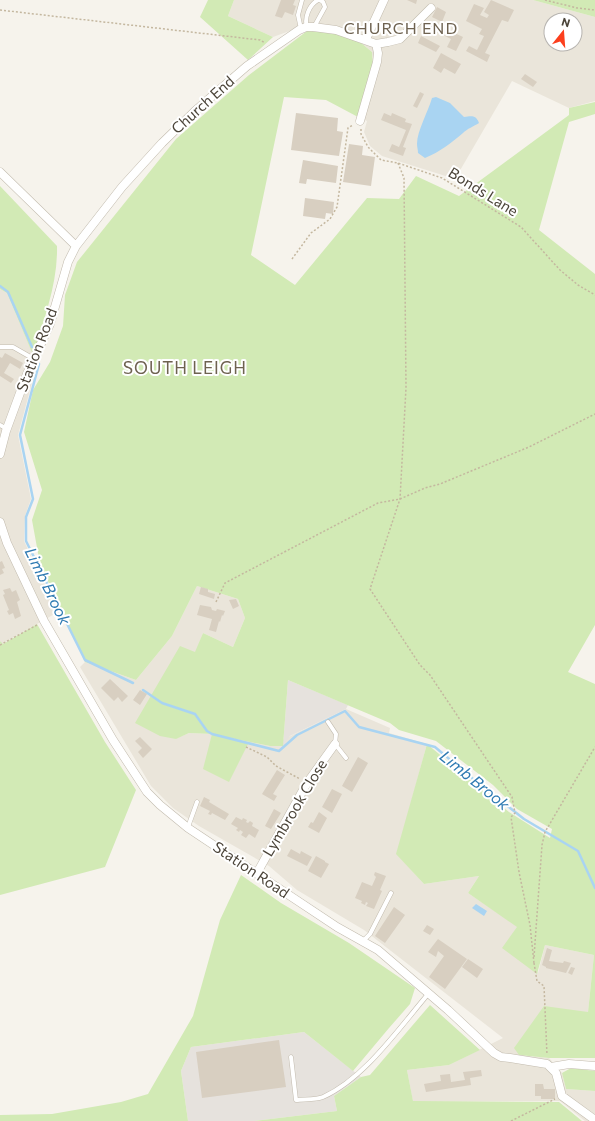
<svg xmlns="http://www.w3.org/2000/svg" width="595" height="1121" font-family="Commissioner,sans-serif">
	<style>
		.residential { fill: #eae5da; fill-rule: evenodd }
		.industrial { fill: #e6e2dd }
		.green { fill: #d2eab5 }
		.water { fill: #a9d4f2 }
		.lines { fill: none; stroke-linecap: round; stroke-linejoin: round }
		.stream { stroke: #a9d4f2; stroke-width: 2.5 }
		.building { fill: #d8cfc1 }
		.service-casing { stroke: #c2bbae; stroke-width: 5 }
		.minor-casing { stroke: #c2bbae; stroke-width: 9 }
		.path { stroke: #c4b79f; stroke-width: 1.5; stroke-dasharray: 2 2; stroke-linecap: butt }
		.service { stroke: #fff; stroke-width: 4 }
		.minor { stroke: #fff; stroke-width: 8 }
		.labels { text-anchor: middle; stroke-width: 4; stroke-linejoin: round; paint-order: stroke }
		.street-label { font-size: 15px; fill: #4b4439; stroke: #fff }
		.neighbourhood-label { font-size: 16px; letter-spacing: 1px; fill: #6e6250; stroke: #fff }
		.water-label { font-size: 16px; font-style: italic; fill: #2e7ab2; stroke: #fff }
		.quarter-label { font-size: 17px; letter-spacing: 1px; fill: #6e6250; stroke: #fff }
	</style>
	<rect width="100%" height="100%" fill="#f6f3ec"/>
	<path class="residential" d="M234 0H533L595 17V101L569 108 512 81 455 179 382 156 370 146 364 132 367 121 358 117 373 68 372 52 360 42 335 33 313 32 295 29 273 37 228 16ZM551 20H575V44H551Z
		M0 289 7 293 37 364 18 435 31 499 25 516 24 541 58 612 2 644 0 641Z
		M197 586 238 599 245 618 233 647 203 633 196 652 175 739 189 733 212 734 270 746 346 709 390 728 389 733 427 744 397 854 424 884 479 876 468 893 518 927 538 973 545 945 594 955 588 1012 519 1055 549 1058 562 1073 566 1089 595 1091V1121H585L560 1101 413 1102 407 1070 449 1065 503 1038 364 930 297 890 269 866 199 826 173 808 151 786 80 667 85 662 136 680 172 636Z"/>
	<path class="industrial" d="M288 680 348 705 346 709 290 736 283 746Z
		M304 1032 361 1077 334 1096 337 1111 254 1121H188L181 1071 191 1047Z"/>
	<path class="green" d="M208 0H234L228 16 273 37 248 60 200 17Z
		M533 0H595V17Z
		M307 31 335 33 360 42 372 52 373 68 358 117 326 100 284 97 251 255 295 285 367 198 399 199 416 176 459 196 569 115V108L595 102V114L569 122 539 230 595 274V625L568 672 595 684V1058H549L519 1055 514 1048 544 1006 588 1012 594 955 545 945 537 974 502 948 517 927 468 893 479 876 424 884 396 854 427 744 509 812 550 838 552 829 517 809 493 785 436 741 399 730 390 723 288 680 283 746H270L221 736 248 744 229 782 203 769 212 734 189 733 176 739 160 736 135 723 180 646 195 652 203 633 233 647 245 618 238 599 197 586 172 636 136 680 85 662 40 564 32 520 42 490 24 432 33 390 50 362 63 326 65 295 77 262 176 139 249 75Z
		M0 186 57 246C58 283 44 319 33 355L7 293 0 289Z
		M37 624 105 742 136 790 105 867 0 895V641L3 644Z
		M241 875 281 903 349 943 415 988 410 1004 389 1028 353 1071 304 1032 191 1047 181 1071 188 1121H0V1115L52 1114 121 1102 148 1094 193 1016 220 920Z
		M430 1005 480 1050 449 1065 407 1070 413 1101 559 1102 582 1121H254L337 1111 334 1096 361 1077 370 1075Z
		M571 1068 595 1071V1091L566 1089 562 1073Z"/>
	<path class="water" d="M436 97 450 103 464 117C472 116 476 115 479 123 474 126 467 129 463 133 451 143 440 152 425 158L418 153C418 150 417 147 417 144 417 131 428 112 432 98Z
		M476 904 487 911 484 916 472 908Z"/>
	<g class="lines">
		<path class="stream" d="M0 286 8 292 32 347
			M39 364 20 435 33 499 26 517V541L85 660 133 683
			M143 690 162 703 195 714 207 731 212 734 279 751 297 735 345 711 359 727 435 747 473 779 524 819 578 851 595 888"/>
	</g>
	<path class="building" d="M281 0H295L293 5 296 6 293 15 285 12 282 18 275 16Z
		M407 0H417L416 4Z
		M491 0 514 10 508 22 502 20 485 53 490 55 487 62 466 51 469 46 477 50 484 36 479 34 482 29 466 21 474 4 484 8 480 15 487 18 489 15 484 12Z
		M437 7 446 12 442 22 432 17Z
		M429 21 463 37 456 51 447 47 451 39 426 27Z
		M421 36 440 46 436 52 418 43Z
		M441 53 461 64 455 74 444 68 441 73 433 68Z
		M525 74 537 82 533 87 521 79Z
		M420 92 424 94 417 108 413 106Z
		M296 113 338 118 337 131 343 132 339 156 291 150Z
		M384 113 391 116 392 113 406 119 405 122 412 124 403 147 406 148 403 156 389 151 392 144 399 147 406 130 381 120Z
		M349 144 363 146 362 155 375 157 371 186 343 182Z
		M303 160 338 166 336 183 307 179 306 184 299 183Z
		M305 198 334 202 333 214 326 213 325 219 303 216Z
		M5 353 23 363 20 369 10 363 4 373 14 379 11 383 0 376V357L2 358Z
		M2 561 5 568 2 569 4 573 0 575V562Z
		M201 587 208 589V592L215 594 214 599 199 594Z
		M10 588 12 592 16 590 20 600 17 602 21 616 15 619 13 613 9 615 7 611 9 610 3 595 5 594 3 590Z
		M236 599 239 606 233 609 229 600Z
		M200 605 211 607 212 610 216 611 217 609 225 611 223 616 222 615 220 622 219 621 216 632 209 630 212 619 197 615Z
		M110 679 128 696 122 702 118 697 114 701 101 688Z
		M140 690 147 694 140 705 133 700Z
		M140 737 152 749 143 758 138 752 142 748 135 741Z
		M358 757 368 763 352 792 342 786Z
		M277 770 285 775 273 794 277 796 274 801 262 794Z
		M332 789 342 794 332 813 322 807Z
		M204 797 210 800 209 802 229 814 225 820 212 813 211 815 208 814 210 811 200 806Z
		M274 809 281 813 271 829 265 826Z
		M319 812 327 818 319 833 308 827 311 822 313 823Z
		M236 817 242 820 243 818 247 820 246 822 248 823 250 821 253 823 252 826 259 830 255 838 249 834 246 838 241 835 243 832 240 830 239 832 236 830 238 828 231 824Z
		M291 849 300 854 301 851 312 857 307 866 287 856Z
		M316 856 325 861V862L329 864 321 878 308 871Z
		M375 872 386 876 380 890 382 891 374 909 366 906 368 903 366 902 365 905 361 903 362 901 355 898 362 882 372 886 376 877 374 875Z
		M394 907 405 915 385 943 375 936Z
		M427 925 434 929 430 935 423 931Z
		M438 939 467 959 445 989 429 977 444 956 438 951 436 957 428 952Z
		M547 948 552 950 549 961 563 963 564 961 571 963 566 973 546 968V967L542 965Z
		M468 959 483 969 477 978 462 967Z
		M571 967 575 968 572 975 568 973Z
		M279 1040 286 1087 202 1098 196 1052Z
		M481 1070 482 1076 470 1078 471 1085 426 1092 424 1084 441 1081 440 1075 450 1074 451 1082 465 1080 463 1072Z
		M535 1084H543L544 1089H555V1099H541V1096H535Z"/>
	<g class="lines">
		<defs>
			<path id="service" d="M307 27C304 18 309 5 318 0
				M314 27 325 7 323 2 320 0
				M301 29 298 15 302 0
				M0 347H13L34 359
				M0 425 7 429
				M328 722 336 734 335 744 346 758
				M188 827 197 802
				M363 941 370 934 391 893
				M291 1057 296 1100C304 1099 316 1100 323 1097 365 1078 399 1028 429 993"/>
			<path id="minor" d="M366 39 384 0
				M360 121 377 62 378 53 376 44
				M0 172 76 246
				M0 454 6 431 27 374 50 324 68 262 76 246 122 187 162 143 195 111 247 66 299 30 306 27H313L336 30 376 44 388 42 400 39 431 8
				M0 522 7 543 44 621 113 740 147 792 160 805 188 828 337 927 378 950 448 1010 494 1053 501 1057 510 1058 547 1064 556 1073 562 1096 595 1120
				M257 873 307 783 335 744
				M551 1067 569 1064 595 1066"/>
		</defs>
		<use href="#service" class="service-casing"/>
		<use href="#minor" class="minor-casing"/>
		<path class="path" d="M545 0 577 8 595 10
			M0 10 260 40 265 43
			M361 129V134L368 147 381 160 398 163 442 178 455 186 521 227 560 270 578 285 595 295
			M398 163 404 178 406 388 400 499 370 589 420 665 430 675 512 797 515 813 511 817 519 872 530 925 534 963
			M292 259 311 233 330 219 337 207 348 128 353 125
			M216 602 225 583 378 503 400 499 425 488 440 484 529 447 595 414
			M0 645 37 625
			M246 747 267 757 276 766 300 779
			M534 957 542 845 545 832 595 747
			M534 963 537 981 544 986 547 1055
			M511 1121 555 1099"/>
		<use href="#service" class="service"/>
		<use href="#minor" class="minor"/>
	</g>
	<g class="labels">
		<g class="street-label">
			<text transform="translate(203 105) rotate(-42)" y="5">Church End</text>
			<text transform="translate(483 192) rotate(32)" y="5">Bonds Lane</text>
			<text transform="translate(37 350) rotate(-69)" y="5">Station Road</text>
			<text transform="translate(295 808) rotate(-59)" y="5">Lymbrook Close</text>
			<text transform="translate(251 870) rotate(34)" y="5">Station Road</text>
		</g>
		<g class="neighbourhood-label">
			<text x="401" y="34">CHURCH END</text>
		</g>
		<g class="water-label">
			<text transform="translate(48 586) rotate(64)" y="6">Limb Brook</text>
			<text transform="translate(475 780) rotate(39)" y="6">Limb Brook</text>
		</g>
		<g class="quarter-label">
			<text x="185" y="374">SOUTH LEIGH</text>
		</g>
	</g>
	<g transform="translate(563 32) rotate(17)"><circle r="19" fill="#ffffff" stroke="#b7b4b0"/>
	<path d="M0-3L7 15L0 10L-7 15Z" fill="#fc3f1d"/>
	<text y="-6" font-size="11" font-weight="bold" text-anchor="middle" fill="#4b4439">N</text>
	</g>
</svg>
